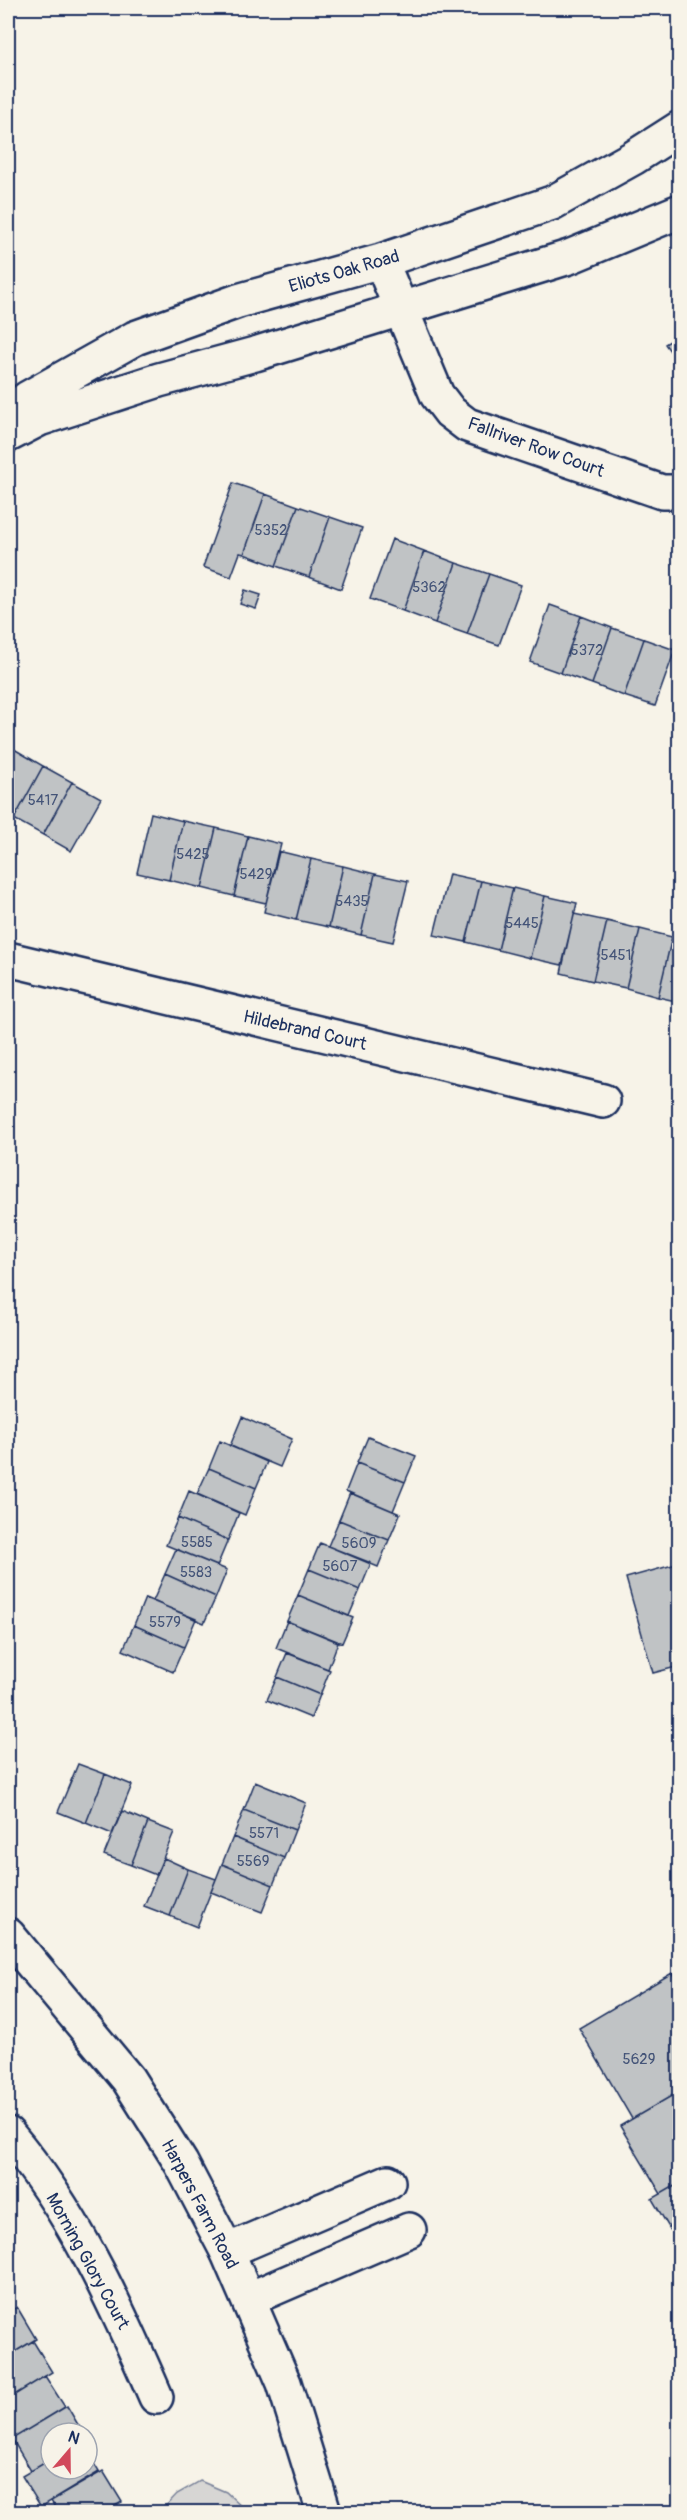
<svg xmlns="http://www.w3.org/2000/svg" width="687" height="2520" font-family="Pangolin,sans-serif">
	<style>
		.green { fill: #d7d6d4; stroke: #798299; stroke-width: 1.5 }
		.building { fill: #c0c3c5; stroke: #1b2f5e; stroke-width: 1.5 }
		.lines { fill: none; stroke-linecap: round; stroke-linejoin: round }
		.minor-casing { stroke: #1b2f5e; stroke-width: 38 }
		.major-casing { stroke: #1b2f5e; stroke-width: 38 }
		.minor { stroke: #f7f3e8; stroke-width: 33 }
		.major { stroke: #f7f3e8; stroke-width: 33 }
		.labels { text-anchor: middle; stroke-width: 4.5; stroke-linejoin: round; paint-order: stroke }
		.number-label { font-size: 15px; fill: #445478 }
		.street-label { font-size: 18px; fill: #1b2f5e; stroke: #f7f3e8 }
	</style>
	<rect width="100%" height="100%" fill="#f7f3e8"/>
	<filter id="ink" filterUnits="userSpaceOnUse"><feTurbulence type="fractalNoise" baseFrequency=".0167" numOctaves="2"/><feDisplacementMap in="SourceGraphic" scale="12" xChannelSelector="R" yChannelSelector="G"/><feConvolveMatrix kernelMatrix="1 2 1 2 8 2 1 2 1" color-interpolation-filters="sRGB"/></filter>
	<g filter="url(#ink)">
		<path class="green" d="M200 2481 226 2492 247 2512H160L177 2494Z"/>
		<path class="building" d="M680 335V365L665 344Z
			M233 483 265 494 244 554 240 553 231 577 203 567Z
			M265 494 298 506 276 566 244 554Z
			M298 506 330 517 309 577 276 566Z
			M330 517 362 528 341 589 309 577Z
			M392 539 424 551 403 611 370 599Z
			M424 551 456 563 435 623 403 611Z
			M456 563 489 574 467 634 435 623Z
			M489 574 521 585 499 645 467 634Z
			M245 590 261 595 256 609 240 604Z
			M550 605 581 616 561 673 530 662Z
			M581 616 612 628 592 684 561 673Z
			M612 628 644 639 624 696 592 684Z
			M644 639 675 650 655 706 624 696Z
			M14 749 43 766 14 819 8 816V761Z
			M43 766 72 782 43 835 14 819Z
			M72 782 101 798 71 851 43 835Z
			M151 813 183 821 169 880 137 873Z
			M183 821 216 828 202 888 169 880Z
			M216 828 248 836 234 896 202 888Z
			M248 836 281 844 266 903 234 896Z
			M278 851 311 859 296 920 264 912Z
			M311 859 343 866 329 927 296 920Z
			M343 866 375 874 361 935 329 927Z
			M375 874 408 881 393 942 361 935Z
			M449 874 481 881 466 942 434 935Z
			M481 881 513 888 498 950 466 942Z
			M513 888 545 896 530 958 498 950Z
			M545 896 577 903 562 965 530 958Z
			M574 914 607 921 593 981 561 973Z
			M607 921 640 929 626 988 593 981Z
			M640 929 672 937 658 997 626 988Z
			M672 937 680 938V1002L658 997Z
			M242 1417 292 1439 280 1467 230 1446Z
			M368 1437 416 1456 405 1482 357 1463Z
			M220 1441 267 1462 256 1488 209 1468Z
			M357 1463 405 1482 393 1511 346 1491Z
			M209 1468 256 1488 245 1515 197 1494Z
			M189 1491 239 1513 228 1540 178 1518Z
			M350 1493 400 1514 389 1540 339 1520Z
			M178 1518 228 1540 217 1566 166 1545Z
			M339 1520 389 1540 378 1567 328 1546Z
			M320 1543 371 1563 360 1590 309 1569Z
			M176 1549 227 1570 216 1597 165 1574Z
			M680 1563V1666L653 1673 626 1578Z
			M309 1569 360 1590 349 1616 298 1595Z
			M165 1574 216 1597 204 1623 153 1601Z
			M298 1595 353 1618 342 1643 287 1621Z
			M145 1598 196 1619 184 1647 134 1625Z
			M287 1621 338 1642 328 1669 276 1648Z
			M134 1625 184 1647 173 1672 123 1650Z
			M287 1653 330 1670 320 1695 277 1677Z
			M277 1677 320 1695 311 1718 267 1700Z
			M78 1764 105 1774 86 1823 58 1812Z
			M105 1774 132 1785 112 1834 86 1823Z
			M255 1782 306 1803 295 1830 244 1810Z
			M244 1810 295 1830 284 1858 233 1837Z
			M122 1811 148 1822 131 1865 104 1855Z
			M148 1822 174 1832 156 1875 131 1865Z
			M233 1837 284 1858 273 1885 222 1864Z
			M164 1858 188 1869 170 1916 144 1906Z
			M222 1864 273 1885 262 1912 211 1892Z
			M188 1869 216 1879 197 1927 170 1916Z
			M672 1973 680 1986V2091L632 2119 579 2028Z
			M680 2091V2183L661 2194 620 2126Z
			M680 2183V2246L652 2199Z
			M17 2307 36 2339 8 2356V2313Z
			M33 2341 52 2372 8 2399V2356Z
			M45 2376 65 2407 9 2441 8 2399Z
			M67 2406 83 2433H51V2459L31 2471 12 2439Z
			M87 2452 99 2472 41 2507 22 2476 51 2459V2469H87Z
			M103 2471 122 2502 104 2512H58L51 2501Z"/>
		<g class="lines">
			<defs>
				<path id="minor" d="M381 261 437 395 450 412 467 425 662 492H680
					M8 413 28 398 135 338 238 301 381 261 552 203 633 158 680 128
					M8 435 39 419 159 380 255 354 569 257 680 211
					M8 959 603 1101
					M8 2134C73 2210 116 2305 156 2397
					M227 2251 388 2182
					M249 2299 409 2230"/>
				<path id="major" d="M8 1935 128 2079 181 2163 227 2251 284 2383 324 2512"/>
			</defs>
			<use href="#minor" class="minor-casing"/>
			<use href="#major" class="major-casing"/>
			<use href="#minor" class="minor"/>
			<use href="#major" class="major"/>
		</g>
	</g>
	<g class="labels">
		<g class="number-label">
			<text x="271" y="535">5352</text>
			<text x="429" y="592">5362</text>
			<text x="587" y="655">5372</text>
			<text x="43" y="805">5417</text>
			<text x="193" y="859">5425</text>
			<text x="256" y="879">5429</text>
			<text x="352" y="906">5435</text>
			<text x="522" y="928">5445</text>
			<text x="616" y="960">5451</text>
			<text x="197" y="1547">5585</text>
			<text x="359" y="1548">5609</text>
			<text x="340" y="1571">5607</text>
			<text x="196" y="1577">5583</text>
			<text x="165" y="1627">5579</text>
			<text x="264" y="1838">5571</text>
			<text x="253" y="1866">5569</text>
			<text x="639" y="2064">5629</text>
		</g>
		<g class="street-label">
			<text transform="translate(344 271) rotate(-16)" y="6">Eliots Oak Road</text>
			<text transform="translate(536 447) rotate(20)" y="6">Fallriver Row Court</text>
			<text transform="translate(305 1030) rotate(13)" y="6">Hildebrand Court</text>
			<text transform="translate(200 2204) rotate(62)" y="6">Harpers Farm Road</text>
			<text transform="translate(88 2261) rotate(61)" y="6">Morning Glory Court</text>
		</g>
	</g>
	<rect width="687" height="2520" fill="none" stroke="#f7f3e8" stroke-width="30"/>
	<rect x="15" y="15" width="657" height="2490" fill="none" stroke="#1b2f5e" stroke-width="2" filter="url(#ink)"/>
	<g transform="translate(69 2451) rotate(20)"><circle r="28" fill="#f7f3e8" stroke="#9fa5b1" stroke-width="1.5"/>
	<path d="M0-4.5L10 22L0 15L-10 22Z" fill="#d1495b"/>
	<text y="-9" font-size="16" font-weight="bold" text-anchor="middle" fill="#1b2f5e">N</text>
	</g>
</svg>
